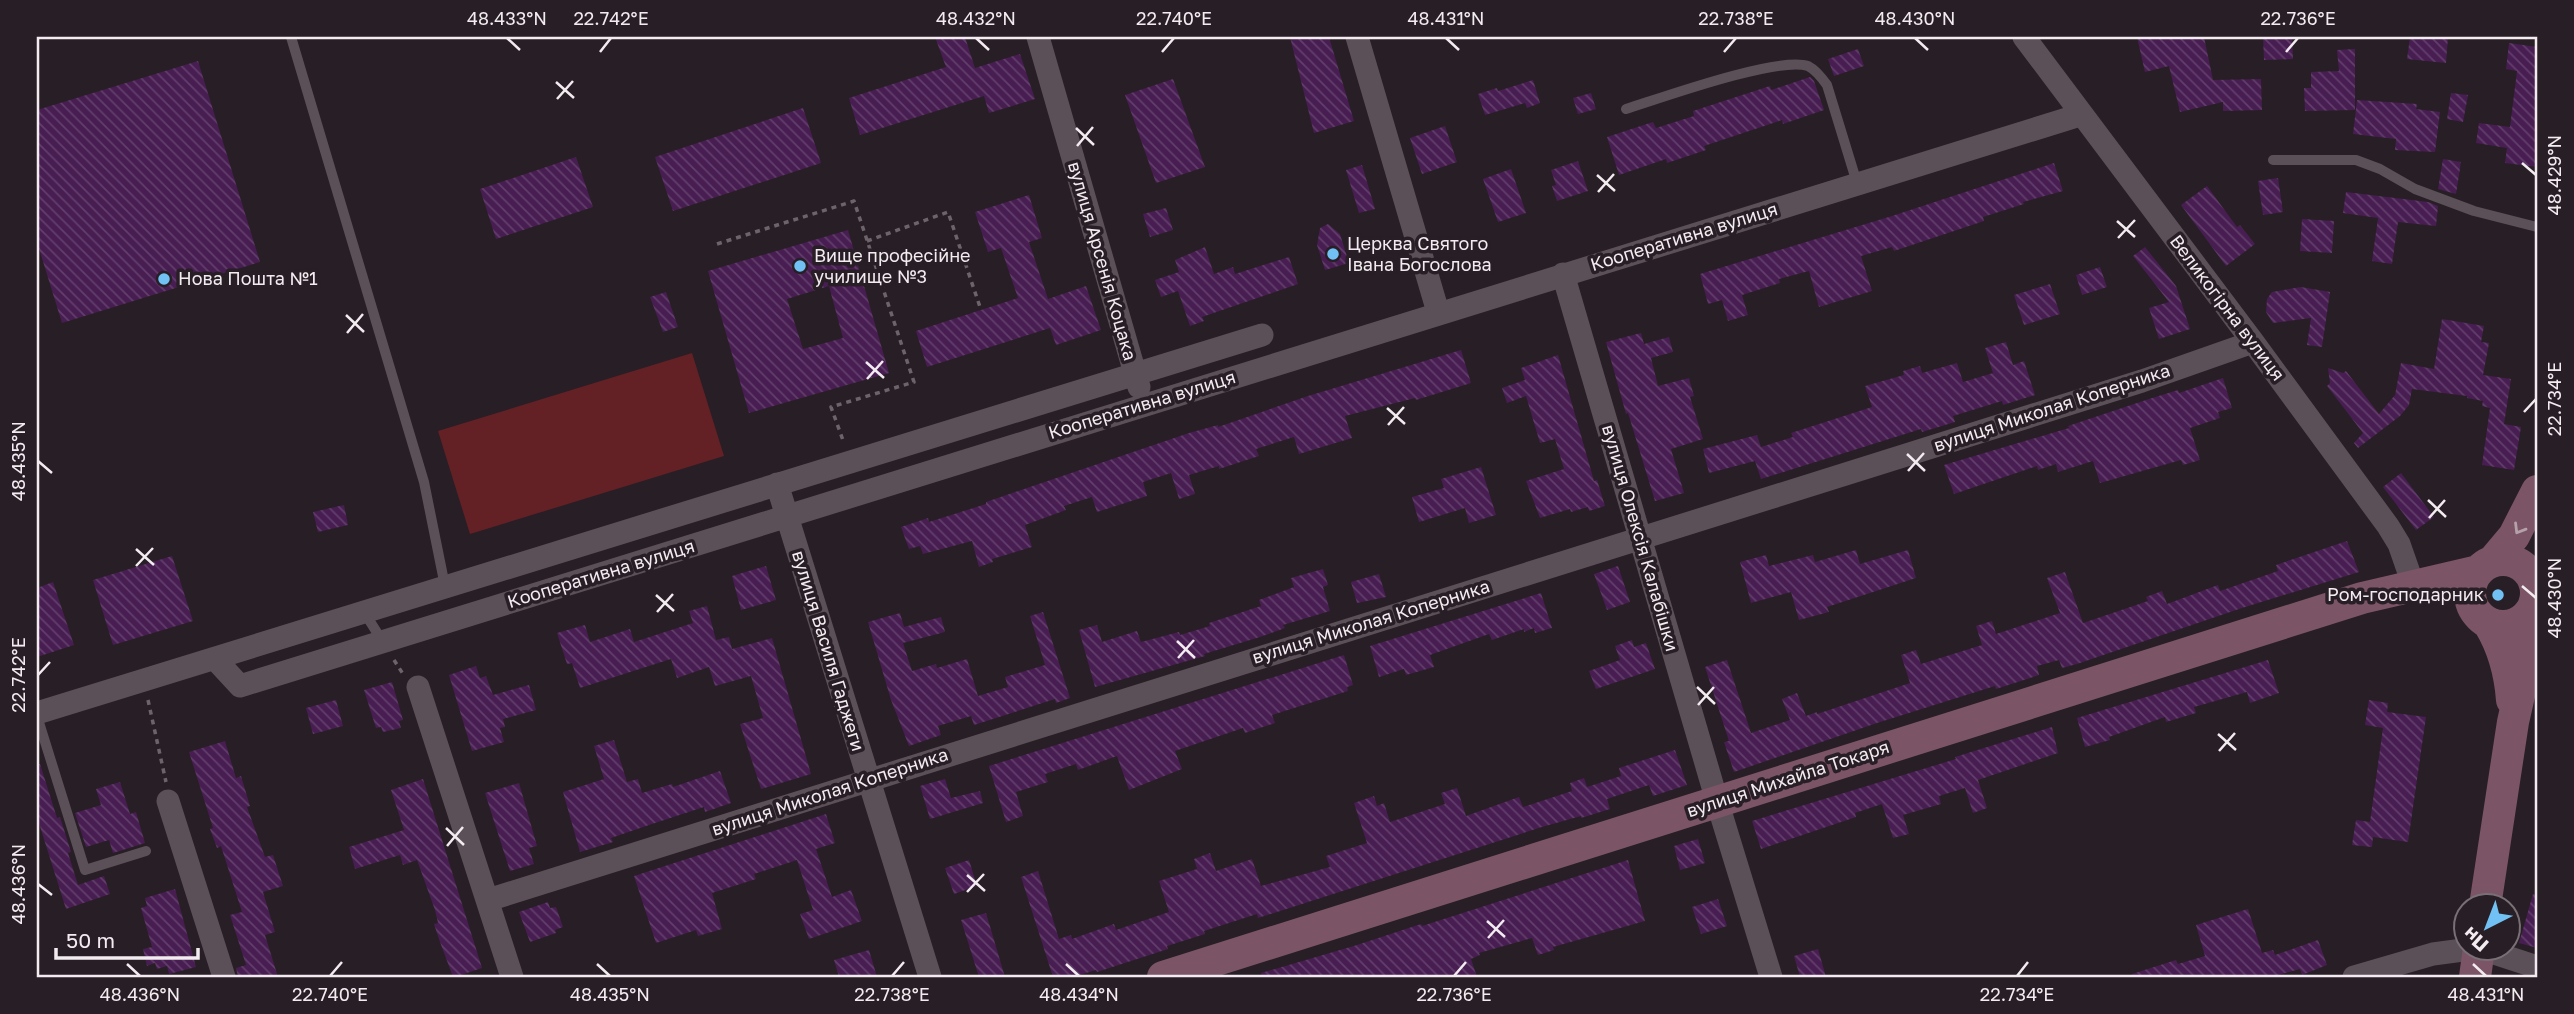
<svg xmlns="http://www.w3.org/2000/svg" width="2574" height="1014" font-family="'Golos Text',sans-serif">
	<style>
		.grass { fill: #632126 }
		.building { fill: url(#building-back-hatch); fill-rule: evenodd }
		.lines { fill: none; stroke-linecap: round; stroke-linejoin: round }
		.path { stroke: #6d646b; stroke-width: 3.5; stroke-dasharray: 5 5; stroke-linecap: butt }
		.lane { stroke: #5c5058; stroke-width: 10 }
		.street { stroke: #5c5058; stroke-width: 23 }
		.secondary { stroke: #7b5465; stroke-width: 32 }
		.oneway { stroke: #b6a0aa }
		.ticks { fill: none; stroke: #f2ebf0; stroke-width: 2.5 }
		.poi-dot { fill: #71c1f5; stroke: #281e25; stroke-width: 2.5 }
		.labels { text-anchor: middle; stroke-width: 7; stroke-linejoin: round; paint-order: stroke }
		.street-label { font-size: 18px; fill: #f2ebf0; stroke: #281e25 }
		.poi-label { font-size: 18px; fill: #f2ebf0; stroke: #281e25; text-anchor: start }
		.neatline { fill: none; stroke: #f2ebf0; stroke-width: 2.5 }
		.ticks-label { font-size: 18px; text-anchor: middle; fill: #f2ebf0 }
	</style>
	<defs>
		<pattern id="building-back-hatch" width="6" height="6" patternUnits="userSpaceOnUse" patternTransform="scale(1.75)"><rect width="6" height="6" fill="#471d52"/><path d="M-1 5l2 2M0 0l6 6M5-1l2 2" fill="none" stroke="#623e6b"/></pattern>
	</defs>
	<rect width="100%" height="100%" fill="#281e25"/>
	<path class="grass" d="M692 353 724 456 470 534 438 431Z"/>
	<path class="building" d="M935 37H965L975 68 1020 54 1035 99 989 113 984 96 860 135 849 98 946 67Z
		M1290 37H1329L1354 121 1314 133Z
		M2137 37H2204L2213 80 2261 79 2262 110 2223 111V102L2180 112 2169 66 2145 72Z
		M2263 37H2292L2293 59 2264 60Z
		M2410 37H2448L2446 63 2407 59Z
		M2509 43 2537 47V167L2505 163 2507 148 2476 143 2479 123 2510 127 2517 71 2506 69Z
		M1858 49 1864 66 1834 76 1828 59Z
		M2355 49V110L2305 111 2304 88H2311V72L2339 71 2337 50Z
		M198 61 260 262 62 323 37 242V110Z
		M1810 77 1814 81 1824 110 1783 124 1782 120 1704 146 1706 150 1667 163 1666 159 1619 175 1607 137 1653 122 1656 128 1694 116 1693 111 1770 86 1771 90Z
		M1173 79 1205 167 1156 183 1125 95Z
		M1533 80 1540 103 1527 108 1525 103 1485 115 1478 94 1497 88 1498 91Z
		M1591 93 1596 109 1578 114 1573 98Z
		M2451 93 2468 95 2463 122 2447 119Z
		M2357 100 2417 104 2416 109 2440 112 2435 152 2395 150 2396 139 2353 134Z
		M803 108 821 163 673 211 655 157Z
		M1445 126 1457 162 1422 174 1410 138Z
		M576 157 593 207 496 239 480 189Z
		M2443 159 2461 162 2456 194 2438 189Z
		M1578 161 1588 191 1557 201 1552 186 1556 185 1551 170Z
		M2054 163 2063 191 2023 202 2024 204 1983 217 1984 221 1894 251 1892 247 1861 256 1872 291 1819 307 1809 271 1779 279 1780 283 1742 295 1748 315 1728 321 1722 300 1708 304 1700 274 1892 216Z
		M1362 165 1375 209 1359 213 1346 170Z
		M1511 169 1526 213 1498 222 1483 179Z
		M2278 178 2283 212 2263 215 2258 181Z
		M2207 186 2237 227 2240 225 2255 244 2226 266 2181 205Z
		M2346 192 2428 202 2438 206 2436 226 2398 222 2392 264 2372 261 2378 218 2343 213Z
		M1029 195 1042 238 1029 242 1048 299 1086 286 1101 330 1056 345 1050 328 927 367 916 331 1018 298 1001 248 988 252 975 212Z
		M1166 208 1173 230 1150 237 1143 214Z
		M2302 219 2334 221 2332 253 2300 251Z
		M1328 224 1340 234 1349 263 1325 270 1317 245 1320 228Z
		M848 230 889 373 749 413 708 271ZM829 286 843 338 803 349 787 299Z
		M1205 247 1214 274 1233 267 1235 274 1289 257 1298 284 1202 317 1204 321 1190 326 1178 291 1161 297 1155 280 1179 272 1175 260Z
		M2145 247 2176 286 2190 329 2159 339 2149 308 2169 302 2133 256Z
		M2100 267 2107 287 2082 295 2076 275Z
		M2050 284 2060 314 2024 325 2014 295Z
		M2301 287 2330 292 2322 347 2307 345 2311 318 2273 323 2266 312 2267 299 2272 292Z
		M666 292 678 327 663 332 650 297Z
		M2442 319 2484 326 2481 342 2489 343 2483 375 2511 379 2504 424 2521 427 2514 470 2482 465 2490 408 2482 406 2483 401 2467 398V396L2412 389 2409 405 2400 416 2358 448 2354 443 2363 433 2327 386 2330 383 2328 368 2343 373 2346 371 2379 414 2395 395 2401 363 2434 369Z
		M1641 333 1644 344 1669 337 1673 352 1651 358 1658 386 1689 378 1694 396 1690 397 1703 439 1671 449 1684 493 1655 501 1628 413 1626 414 1606 342Z
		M2006 342 2013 365 2024 361 2035 395 2003 405 2002 401 1953 416 1955 422 1922 432 1921 429 1761 479 1755 461 1709 473 1703 449 1757 435 1761 447 1793 437 1791 433 1872 407 1865 386 1904 375 1903 371 1920 366 1922 373 1957 363 1963 382 1993 373 1985 348Z
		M1461 350 1471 383 1416 400 1415 398 1345 416 1352 438 1299 454 1294 437 1256 449 1259 456 1219 469V466L1189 475 1195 494 1179 499 1171 473 1143 482 1147 496 1097 512 1092 497 1064 506 1066 510 1025 525 1032 547 992 559 993 562 979 567 972 541 923 554 920 546 909 549 901 527 928 518 929 522 986 504V502L1189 433 1218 425V427L1308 396Z
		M1558 355 1594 481 1597 480 1605 506 1589 511 1588 507 1571 512 1570 509 1540 518 1526 481 1564 469 1555 439 1540 443 1526 396 1507 403 1502 388 1525 380 1521 368Z
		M2223 378 2232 408 2218 412 2220 418 2190 428 2200 460 2183 465 2181 460 2100 483 2093 461 2058 472 2056 464 2038 470 2037 466 1954 494 1944 465 2069 428 2068 426 2149 399 2178 390 2179 393Z
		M1481 467 1496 515 1469 523 1465 508 1419 522 1412 497 1444 488 1441 479Z
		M2401 473 2434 517 2416 530 2383 487Z
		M344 505 348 525 318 532 313 512Z
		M2347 541 2359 572 2242 608 2077 664 2062 668 2059 660 2037 666 2039 675 1996 689 1995 686 1877 723 1734 772 1724 742 1729 741 1705 667 1727 660 1751 733 1790 720 1782 699 1797 693 1806 716 1817 712V714L1910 683 1901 655 1916 650 1921 664 1982 645 1976 626 1992 621 1996 634 2060 613 2047 578 2065 572 2083 623 2148 601 2146 597 2162 591 2167 604 2218 585 2220 591 2278 571 2276 565Z
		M1856 550 1860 564 1908 550 1916 578 1827 607 1829 612 1799 620 1791 592 1751 603 1740 562 1766 555 1769 566 1813 555 1815 562Z
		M172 556 193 621 113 645 93 580Z
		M766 566 776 600 741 610 732 576Z
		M1618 566 1630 602 1607 610 1594 574Z
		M1323 569 1328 585 1323 587 1330 611 1283 625 1285 628 1260 637 1204 654 1205 656 1095 687 1079 630 1097 625 1102 642 1137 631 1141 642 1179 632 1180 635 1210 626 1209 623 1261 606 1259 600 1294 587 1291 578Z
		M1379 574 1386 597 1357 603 1351 582Z
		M53 582 74 645 37 657V588Z
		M1541 593 1552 628 1535 633 1534 628 1524 632V629L1492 640 1489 634 1430 655 1434 667 1406 675 1404 669 1379 677 1370 646Z
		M707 606 716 640 729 637 732 649 772 638 811 774 761 789 740 724 763 718 751 676 715 686 709 667 677 678 671 659 580 688 572 663 567 664 557 633 585 625 590 642 630 629 634 642 693 623 689 611Z
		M1043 612 1070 698 1056 703 1055 699 974 725 971 716 938 726 941 735 909 746 891 700 868 622 900 613 904 627 941 617 945 632 903 643 912 671 936 664 937 668 967 659 978 696 1008 687 1005 677 1045 665 1030 616Z
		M1632 640 1634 647 1646 643 1655 669 1596 689 1589 671 1620 660 1615 646Z
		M1344 655 1353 685 1347 687 1348 691 1272 715 1275 723 1245 733 1243 728 1175 751 1182 769 1129 790 1117 756 1078 770 1076 764 1045 774 1048 782 1016 792 1023 816 1006 822 989 766Z
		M2268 660 2279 693 2250 703 2247 692 2194 707 2196 713 2166 722 2165 717 2109 737 2110 740 2085 747 2077 718Z
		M476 666 480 678 486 676 493 695 529 685 536 710 503 719 505 727 500 728 504 742 472 751 449 675Z
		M392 682 403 720 399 721 401 728 383 732 381 727 376 728 364 690Z
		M336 700 343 726 313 734 306 708Z
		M2369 700 2388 703 2387 712 2426 717 2408 842 2373 837 2372 847 2352 845 2356 820 2370 822 2383 728 2365 725Z
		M2052 727 2058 753 1978 780 1987 808 1973 813 1965 788 1939 796 1941 804 1903 815 1909 834 1893 838 1882 804 1855 813 1856 817 1761 849 1752 821 1956 759 1955 757Z
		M614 740 627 782 638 779 642 793 672 784 673 787 720 771 731 803 705 812 704 807 652 824 611 838 613 842 580 852 563 792 604 779 594 746Z
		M225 741 236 778 241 776 250 806 247 807 265 857 273 855 283 886 263 892 275 932 265 935 278 977H238L236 968 246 965 230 915 242 912 221 846 217 848 210 829 213 828 189 752Z
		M1675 750 1687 785 1653 796 1649 785 1607 799 1610 809 1581 818V816L1542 827 1258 918 1257 914 1204 931 1205 934 1167 946 1168 949 1097 972 1096 970 1073 977H1053L1021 877 1038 871 1059 939 1071 935 1072 939 1114 924 1116 930 1169 912 1159 881 1197 869 1194 859 1210 853 1216 871 1252 859 1261 886 1330 867 1326 856 1367 843 1354 803 1374 796 1377 806 1384 803 1390 822 1445 804 1441 793 1457 788 1466 816 1519 797 1523 807 1572 791 1570 783 1584 778 1587 787 1621 776 1619 768Z
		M37 764H40L57 818 60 817 71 852 68 853 78 885 104 876 110 894 66 909 37 817Z
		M423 779 482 968 455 977H453L440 942 434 924 438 923 435 910 417 860 403 865 400 855 355 869 349 847 404 830 391 790Z
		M945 779 951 798 980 791 983 803 930 819 920 786Z
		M120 782 130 814 136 812 145 843 113 853 109 840 86 847 75 813 101 805 96 789Z
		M519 783 537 846 529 848 534 864 510 871 485 793Z
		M826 814 835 843 816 849 832 897 851 890 862 921 809 939 800 914 813 910 797 860 754 874 756 879 712 893 722 929 698 936 696 930 656 943 634 876Z
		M1698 839 1705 863 1680 870 1674 846Z
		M969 860 977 886 954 894 945 868Z
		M1628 860 1645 921 1553 947 1554 950 1538 955 1532 938 1479 953 1480 955 1471 959 1477 977H1262L1261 973 1357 945 1421 924 1422 926Z
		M175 889 196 967 169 974 167 966 157 969 155 963 147 966 143 949 152 947 141 908 147 906 145 898Z
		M2533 894 2537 895V948L2519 943Z
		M1718 899 1727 926 1701 934 1692 907Z
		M548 902 550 908 556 907 563 927 555 930 556 933 530 942 519 912Z
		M2248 909 2262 953 2273 950 2275 955 2318 940 2327 965 2302 975 2300 969 2271 977H2132V974L2176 960 2178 964 2205 956 2196 925Z
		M986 913 1005 977H979L961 920Z
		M1818 949 1826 977H1800L1794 956Z
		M869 950 877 977H839L834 960Z"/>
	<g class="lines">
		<path class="path" d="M867 241 948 212 981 310
			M717 244 854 201 914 382 831 407 844 443
			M394 660 403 674
			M148 700 166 782"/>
		<path class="lane" d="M291 37 424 482 445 586
			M1626 109C1661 98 1778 56 1808 66 1816 70 1822 78 1827 85L1857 183
			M2273 160H2356L2380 169 2415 189 2474 211 2537 227
			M364 612 383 642
			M37 716 85 870 146 851"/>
		<path class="street" d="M1038 37 1139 387
			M1357 37 1438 312
			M2024 37 2253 342 2388 526 2399 544 2414 587
			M1563 274 1717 801 1771 977
			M777 484 930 977
			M215 659 240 686 2080 115
			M418 687 512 977
			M37 713 1262 335
			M168 801 224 977
			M488 900 2142 381 2253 342
			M2479 948 2537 967
			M2354 977 2433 954 2478 948"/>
		<path class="secondary" d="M2470 593a33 33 0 1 1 66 0a33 33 0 1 1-66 0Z
			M2493 561 2514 536 2537 491
			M2489 624C2503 647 2510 673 2512 700
			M2485 906 2513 722 2525 669 2535 603
			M1163 977 2362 598 2478 571
			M2475 977 2479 948"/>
	</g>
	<defs><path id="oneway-chevron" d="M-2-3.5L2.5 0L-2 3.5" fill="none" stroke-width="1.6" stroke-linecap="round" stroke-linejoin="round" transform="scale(1.75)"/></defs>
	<use class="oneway" href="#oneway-chevron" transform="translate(2519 529) rotate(121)"/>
	<path class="ticks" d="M507 38 520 50M976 38 989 50M1446 38 1459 50M1915 38 1928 50M600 52 611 38M1162 52 1174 38M1724 52 1736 38M2286 52 2298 38M556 82 574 98M557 99 573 81M1076 128 1094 145M1077 146 1093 127M2522 163 2536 175M1597 175 1615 191M1598 192 1614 174M2117 221 2135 237M2118 238 2135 220M346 315 364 332M347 333 363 314M866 362 884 378M867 379 883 361M1387 408 1405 424M2524 412 2536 399M1388 425 1404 407M1907 454 1925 471M38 461 52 473M1908 471 1924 453M2428 500 2446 517M2429 518 2445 500M136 549 154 565M136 566 153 548M2522 586 2536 598M656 595 674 611M657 612 673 594M1177 641 1195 658M1178 658 1194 640M38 675 50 662M1697 687 1715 704M1698 705 1714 687M2218 734 2236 750M2219 751 2235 733M446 828 464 845M447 846 463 827M967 875 985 891M38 884 52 895M967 892 984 874M1487 921 1505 937M1488 938 1504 920M127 964 140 976M597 964 610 976M1066 964 1079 976M2473 964 2486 976M330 976 342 962M892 976 904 962M1454 976 1466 962M2017 976 2028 962"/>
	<g class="poi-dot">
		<circle cx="1333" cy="254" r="7"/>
		<circle cx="800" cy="266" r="7"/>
		<circle cx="164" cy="279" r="7"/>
		<circle cx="2498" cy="595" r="7"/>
	</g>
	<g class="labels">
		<g class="street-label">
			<text transform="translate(1684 237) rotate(-17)" y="6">Кооперативна вулиця</text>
			<text transform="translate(1102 261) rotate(74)" y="6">вулиця Арсенія Коцака</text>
			<text transform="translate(2227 308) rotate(53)" y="6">Великогірна вулиця</text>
			<text transform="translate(1142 405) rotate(-17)" y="6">Кооперативна вулиця</text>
			<text transform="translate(2052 408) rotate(-18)" y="6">вулиця Миколая Коперника</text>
			<text transform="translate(1640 538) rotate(74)" y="6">вулиця Олексія Калабішки</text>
			<text transform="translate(601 574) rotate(-17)" y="6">Кооперативна вулиця</text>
			<text transform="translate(1371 622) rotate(-17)" y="6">вулиця Миколая Коперника</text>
			<text transform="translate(828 651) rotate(73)" y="6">вулиця Василя Гаджеги</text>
			<text transform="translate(1788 779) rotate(-18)" y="6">вулиця Михайла Токаря</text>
			<text transform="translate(830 792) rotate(-18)" y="6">вулиця Миколая Коперника</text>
		</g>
		<g class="poi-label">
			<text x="1347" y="250">Церква Святого<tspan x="1347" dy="21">Івана Богослова</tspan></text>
			<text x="814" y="262">Вище професійне<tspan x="814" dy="21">училище №3</tspan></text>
			<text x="178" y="285">Нова Пошта №1</text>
			<text x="2484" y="601" text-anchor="end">Ром-господарник</text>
		</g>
	</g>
	<rect width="2574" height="1014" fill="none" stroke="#281e25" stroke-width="77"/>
	<g transform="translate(2487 927) rotate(222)"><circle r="33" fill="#281e25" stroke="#797076" stroke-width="2"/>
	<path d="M0-5L12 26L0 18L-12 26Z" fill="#71c1f5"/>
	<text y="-10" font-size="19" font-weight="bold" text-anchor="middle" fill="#f2ebf0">Пн</text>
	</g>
	<path d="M56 948v10h142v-10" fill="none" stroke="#f2ebf0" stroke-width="3.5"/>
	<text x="66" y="948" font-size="21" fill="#f2ebf0" stroke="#281e25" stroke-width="5" paint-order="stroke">50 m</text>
	<rect x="38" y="38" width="2498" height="938" class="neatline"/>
	<g class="ticks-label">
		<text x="507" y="25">48.433°N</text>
		<text x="611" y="25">22.742°E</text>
		<text x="976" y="25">48.432°N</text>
		<text x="1174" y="25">22.740°E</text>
		<text x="1446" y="25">48.431°N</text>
		<text x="1736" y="25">22.738°E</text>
		<text x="1915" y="25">48.430°N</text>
		<text x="2298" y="25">22.736°E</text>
		<text transform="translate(2555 175) rotate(-90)" y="6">48.429°N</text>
		<text transform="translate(2555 399) rotate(-90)" y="6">22.734°E</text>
		<text transform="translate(19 461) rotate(-90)" y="6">48.435°N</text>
		<text transform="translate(2555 598) rotate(-90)" y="6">48.430°N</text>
		<text transform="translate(19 675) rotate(-90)" y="6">22.742°E</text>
		<text transform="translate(19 884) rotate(-90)" y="6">48.436°N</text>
		<text x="140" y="1001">48.436°N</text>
		<text x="330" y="1001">22.740°E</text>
		<text x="610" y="1001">48.435°N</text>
		<text x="892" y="1001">22.738°E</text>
		<text x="1079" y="1001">48.434°N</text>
		<text x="1454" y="1001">22.736°E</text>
		<text x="2017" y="1001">22.734°E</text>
		<text x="2486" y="1001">48.431°N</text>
	</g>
</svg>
